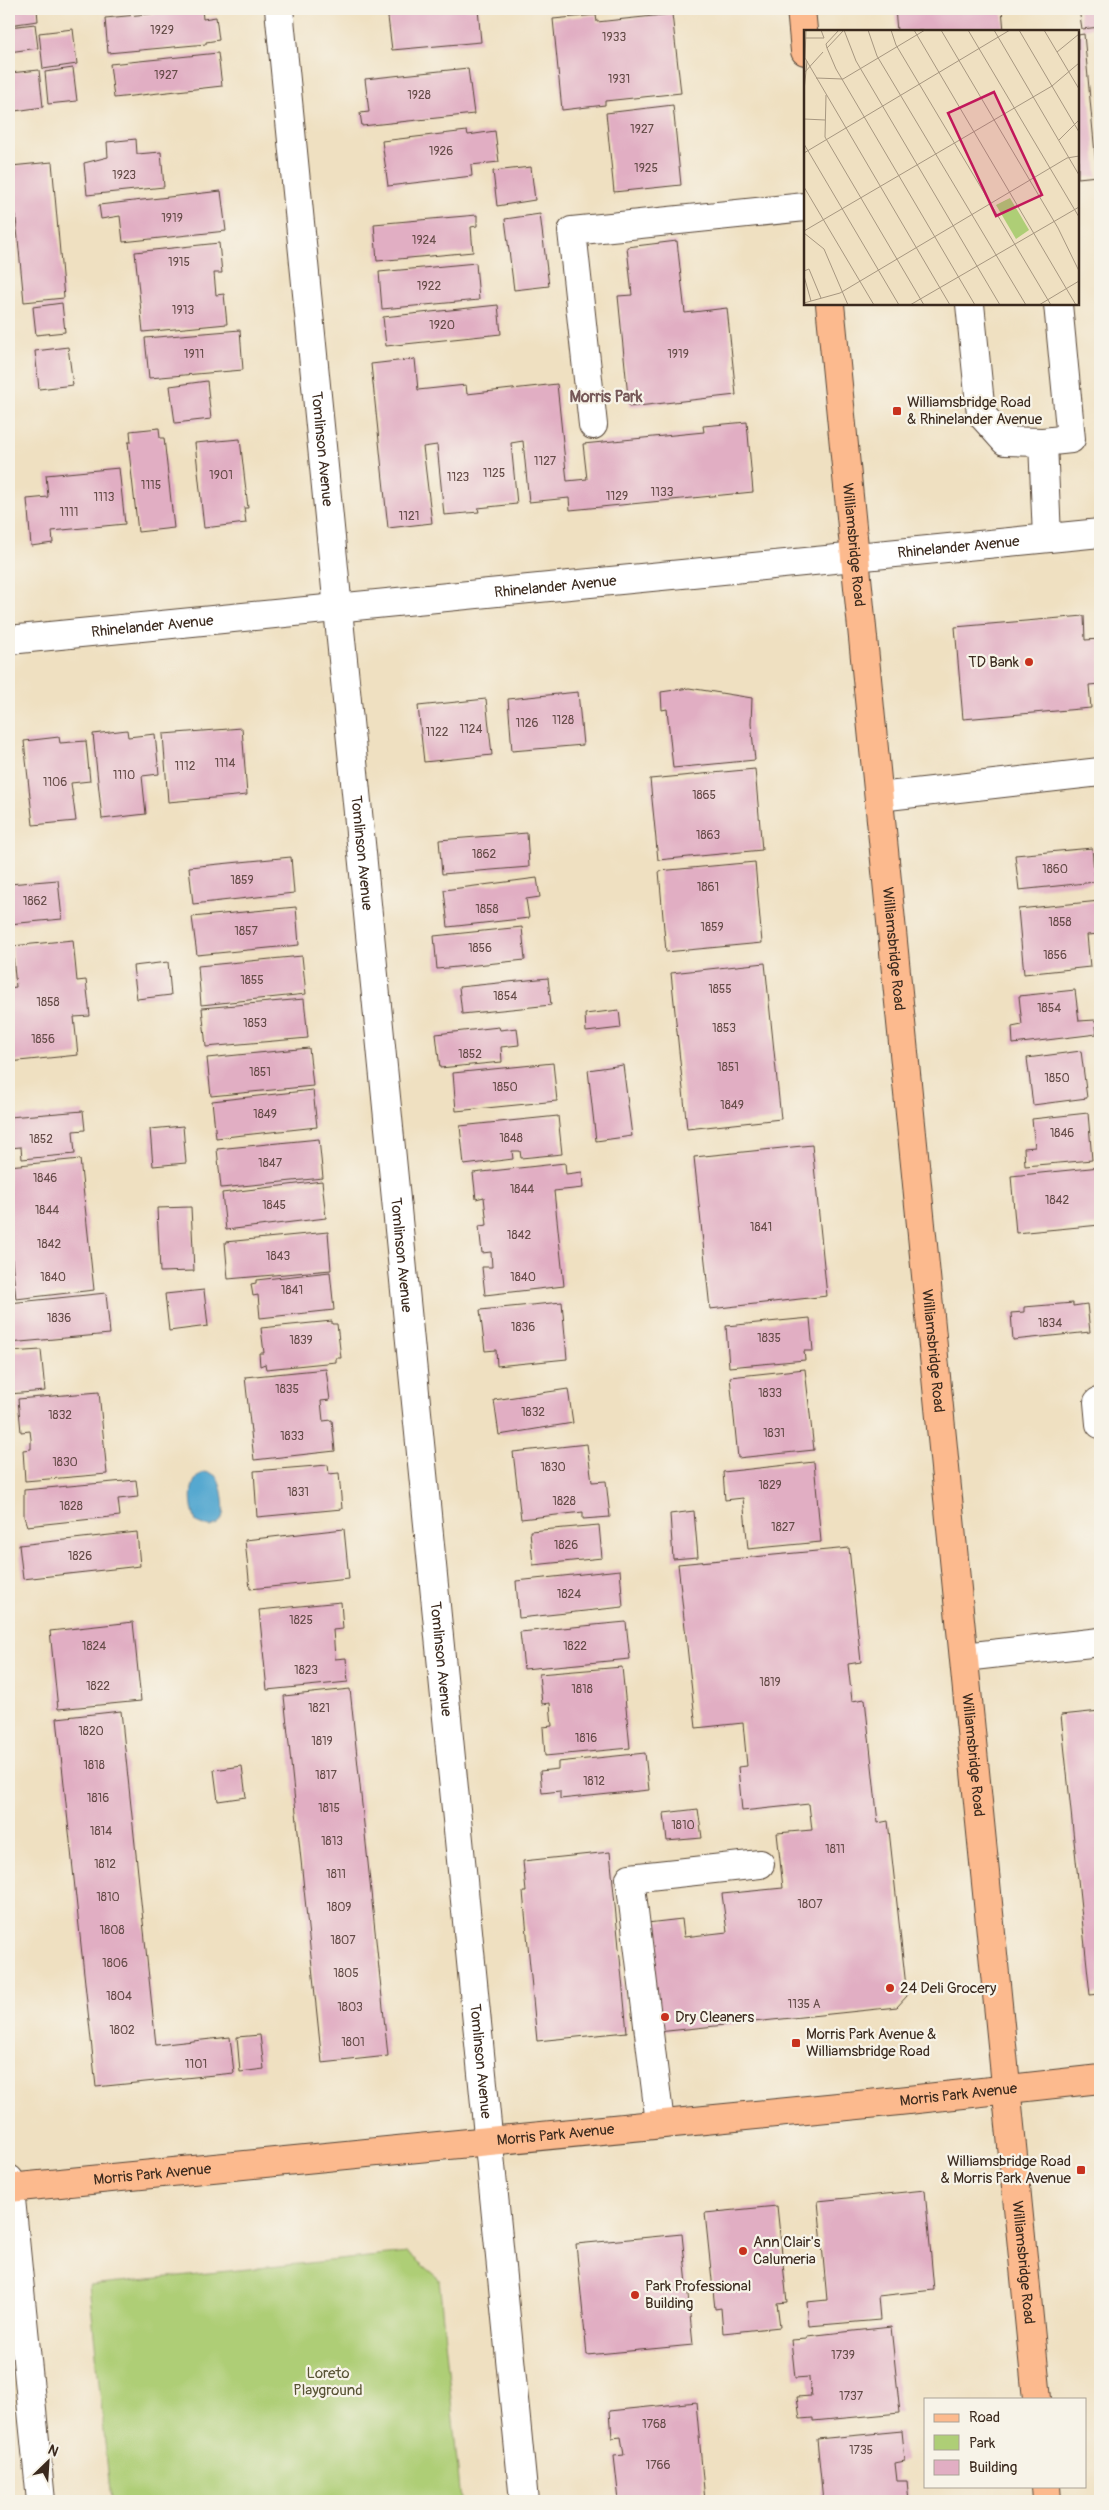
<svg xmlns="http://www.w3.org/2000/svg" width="1109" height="2510" font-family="Pangolin,sans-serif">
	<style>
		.green { fill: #aece76; stroke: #747c4a }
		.water { fill: #55a8d0; stroke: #486977 }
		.building { fill: #e1aec3 }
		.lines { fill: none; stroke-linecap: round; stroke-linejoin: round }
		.minor-casing { stroke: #564536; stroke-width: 30 }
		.major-casing { stroke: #564536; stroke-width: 30 }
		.minor { stroke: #fff; stroke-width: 28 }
		.major { stroke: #fcba8e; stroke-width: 28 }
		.poi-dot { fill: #c8321e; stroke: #f7f3e8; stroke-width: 2 }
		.labels { text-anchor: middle; stroke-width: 4.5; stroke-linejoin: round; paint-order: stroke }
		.number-label { font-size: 12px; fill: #644b47 }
		.poi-label { font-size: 15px; fill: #3b2a1e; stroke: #f7f3e8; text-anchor: start }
		.street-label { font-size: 15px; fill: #3b2a1e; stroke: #f7f3e8 }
		.park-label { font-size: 15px; fill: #585334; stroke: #f7f3e8 }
		.neighbourhood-label { font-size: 16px; font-weight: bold; fill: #755858; stroke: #f7f3e8 }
		.inset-road { fill: none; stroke: #a79780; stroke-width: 1 }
		.view { fill: #c2185b; fill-opacity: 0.15; stroke: #c2185b; stroke-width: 2.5 }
		.inset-edge { fill: none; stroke: #3b2a1e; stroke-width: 2.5 }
	</style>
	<rect width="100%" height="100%" fill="#f7f3e8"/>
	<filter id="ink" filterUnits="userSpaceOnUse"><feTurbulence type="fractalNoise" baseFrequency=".02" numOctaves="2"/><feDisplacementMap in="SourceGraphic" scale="10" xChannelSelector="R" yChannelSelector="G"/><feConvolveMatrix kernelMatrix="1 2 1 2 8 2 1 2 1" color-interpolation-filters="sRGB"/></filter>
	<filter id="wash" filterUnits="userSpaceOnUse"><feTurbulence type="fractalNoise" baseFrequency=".0096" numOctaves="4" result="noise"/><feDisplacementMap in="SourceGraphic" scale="20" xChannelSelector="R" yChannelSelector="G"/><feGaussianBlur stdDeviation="1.12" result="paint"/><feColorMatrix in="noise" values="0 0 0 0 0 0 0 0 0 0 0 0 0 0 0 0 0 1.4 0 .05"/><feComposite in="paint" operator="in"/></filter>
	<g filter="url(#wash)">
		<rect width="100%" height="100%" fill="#efe0c1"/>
		<path class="green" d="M408 2253 439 2279 461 2501H111L89 2285Z"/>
		<path class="water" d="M204 1472C210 1473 214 1473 218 1479 222 1486 226 1510 222 1518 220 1524 215 1525 210 1527L196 1522C190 1505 187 1480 204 1472Z"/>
		<g id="blocks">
			<path class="building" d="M9 9H37L38 21 9 25Z
				M104 9H146V10L104 14Z
				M202 9 203 19 216 17 219 40 206 42V44L108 53 105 18Z
				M387 9H478L481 42 392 50Z
				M595 9H627V10L596 13Z
				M895 9H1002L1004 31H897Z
				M1079 9H1100V27L1082 29Z
				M672 14 681 93 605 101V105L562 110 553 19 596 15 597 22Z
				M35 24 38 48 9 52V27Z
				M73 29 77 64 43 69 39 33Z
				M1084 34 1097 176 1078 178V35Z
				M218 53 222 86 114 98 110 64Z
				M73 68 77 101 48 104 45 72Z
				M468 68 474 114 362 126 360 113 369 112 365 79Z
				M39 70 43 107 15 111 10 73Z
				M673 105 681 185 614 192 606 113Z
				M467 131 468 135 495 131 499 162 471 165 472 176 388 186 382 141Z
				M136 139 137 154 161 152 164 187 87 195 84 163 108 157 107 142Z
				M52 162 64 298 24 302 11 166Z
				M531 167 535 200 497 206 493 171Z
				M221 191 226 231 123 242 120 216 101 219 99 205Z
				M540 214 549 286 514 290 505 219Z
				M477 215V226L471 227 473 252 377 261 374 224Z
				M677 241 685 313 727 308 736 395 629 407 618 296 632 295 627 247Z
				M219 243 222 273H214L216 295 224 294 227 324 143 332 135 252Z
				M476 263 479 300 382 309 379 272Z
				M62 303 65 332 36 335 33 307Z
				M498 305 501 334 386 346 383 317Z
				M240 330 243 370 149 378 145 338Z
				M68 347 73 385 39 389 35 351Z
				M415 359 418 390 466 385 467 394 557 384 567 481 587 479 583 444 704 432 703 426 747 422 753 492 570 510 569 498 529 502 523 441 511 443 517 504 478 508 479 512 444 515 437 445 423 447 432 523 388 528 371 364Z
				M207 381 211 419 175 423 170 386Z
				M159 428 160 438H164L174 528 138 532 128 442H131L130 431Z
				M240 439 248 508H244L246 523 204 528 195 443Z
				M119 468 125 524 52 531 53 543 31 546 27 499 48 497 46 475Z
				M1084 616 1085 640 1100 639V684L1089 685 1091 708 963 719 955 627Z
				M689 688 752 698 751 724 755 760 673 768 667 709 662 710 661 692Z
				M578 692 583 745 512 751 508 699Z
				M486 699 492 755 424 762 418 706Z
				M242 728 247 795 168 802 163 734Z
				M127 730 128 737 155 734 159 774 142 776 146 814 102 819 93 734Z
				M59 737 60 743 86 741 90 781 71 783 76 821 33 825 24 741Z
				M755 769 762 850 658 860 650 779Z
				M527 833 529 867 442 874 439 840Z
				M1092 848 1095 882 1019 890 1015 855Z
				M291 857 294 893 193 904 189 867Z
				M755 862 762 943 666 952 659 871Z
				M537 878 540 897 526 899 529 918 448 927 444 890Z
				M58 880 62 919 9 924V884Z
				M1100 901V934L1087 935 1090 967 1024 974 1018 909Z
				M296 907 299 945 197 955 192 917Z
				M522 927 525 960 437 969 434 936Z
				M73 940 77 981 86 980 90 1016 74 1017 78 1055 9 1062V988L16 987 12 946Z
				M302 956 306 994 201 1005 198 966Z
				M168 962 171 995 137 999 133 966Z
				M765 963 781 1119 687 1129 671 973Z
				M548 978 551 1005 462 1014 459 987Z
				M1075 990 1079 1021 1095 1020 1097 1034 1013 1044 1012 1027 1022 1025 1019 996Z
				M304 999 308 1038 206 1047 202 1008Z
				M619 1010 621 1028 586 1032 585 1014Z
				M499 1027 500 1030 517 1028 519 1045 501 1047 502 1062 440 1068 436 1034Z
				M309 1048 313 1086 211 1096 207 1058Z
				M1081 1051 1087 1098 1033 1105 1027 1058Z
				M553 1063 557 1101 456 1111 453 1073Z
				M623 1065 632 1136 596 1141 588 1070Z
				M313 1090 317 1127 216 1138 212 1101Z
				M83 1111 85 1130 73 1131 75 1154 22 1159 21 1147 9 1148V1117Z
				M1088 1113 1092 1160 1025 1166 1024 1148 1035 1147 1032 1119Z
				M558 1116 562 1154 521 1158 520 1151H512L513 1159 464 1165 460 1126Z
				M183 1126 186 1163 153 1166 150 1129Z
				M319 1139 323 1178 221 1188 217 1149Z
				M812 1145 827 1296 710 1309 694 1157Z
				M80 1159 94 1290 16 1299 9 1231V1166Z
				M565 1163 566 1174 582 1172 583 1188 554 1191 564 1286 485 1295 482 1267H492L491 1252 482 1253 479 1226 487 1225 484 1197 476 1199 473 1173Z
				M1100 1167V1225L1016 1233 1011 1176Z
				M322 1181 326 1218 226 1230 222 1193Z
				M191 1207 194 1271 160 1272 157 1208Z
				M328 1232 331 1270 228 1279 225 1242Z
				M330 1272 334 1310 260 1318 258 1295 253 1296 251 1284 256 1283V1280Z
				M204 1290 208 1326 169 1331 165 1294Z
				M106 1293 110 1334 9 1343V1303Z
				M562 1302 567 1359 497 1366 496 1350 485 1351 480 1310Z
				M1073 1303V1306L1087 1304 1090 1332 1013 1340 1011 1313 1024 1312V1307Z
				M810 1318 813 1351H804L805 1360 729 1367 726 1326Z
				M332 1321V1324H337L341 1358H336V1362L266 1369 265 1364 260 1366 259 1353H264L261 1328Z
				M41 1350 45 1391 9 1394V1352Z
				M326 1369 330 1400 321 1401 323 1421 332 1420 335 1451 254 1460 245 1377Z
				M805 1369 814 1450 738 1458 730 1377Z
				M568 1389 573 1423 499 1435 494 1400Z
				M99 1392 107 1474 25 1481 23 1450 31 1449V1439L30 1431 21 1432 18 1399Z
				M587 1444 592 1482 606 1481 610 1517 583 1519V1512L521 1519 513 1452Z
				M814 1462 821 1542 748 1549 743 1498 725 1500 723 1472Z
				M328 1465 329 1474 339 1473 342 1509 257 1517 254 1471Z
				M136 1480 138 1497 118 1499 120 1516 27 1526 24 1517V1490Z
				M694 1511 698 1557 673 1559 670 1514Z
				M599 1525 602 1558 533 1565 530 1531Z
				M344 1529 349 1579 250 1589 245 1540Z
				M137 1532 140 1566 23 1579 19 1545Z
				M849 1548 861 1662 848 1664 852 1701 865 1699 878 1823 888 1821 907 1996 897 2007 658 2032 647 1923 682 1919 684 1937 727 1932 722 1894 783 1888 777 1833 812 1830 809 1804 742 1811 738 1767 747 1766 743 1723 696 1728 678 1564Z
				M620 1570 623 1607 519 1618 516 1581Z
				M341 1602 343 1629 333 1630 334 1643 335 1659 346 1658 348 1682 267 1690 259 1610Z
				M133 1622 141 1701 58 1709 50 1631Z
				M626 1622 630 1659 524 1669 520 1632Z
				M622 1667 630 1748 545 1756 543 1727 552 1726 550 1703 542 1704 539 1674Z
				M350 1689 388 2056 322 2063 284 1696Z
				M121 1711 156 2045 230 2037 234 2073 96 2087 57 1718Z
				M1100 1711V1994L1090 1995 1061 1715Z
				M645 1753 649 1790 560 1799V1791L542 1793 540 1771 558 1769V1762Z
				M242 1766 246 1797 218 1801 214 1770Z
				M698 1809 702 1838 667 1841 664 1813Z
				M610 1852 627 2032 537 2041 523 1892H526L523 1861Z
				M260 2035 264 2069 240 2072 237 2037Z
				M925 2190 934 2290 878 2296 880 2320 809 2326 807 2302 827 2300 818 2201Z
				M777 2206 787 2302 777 2303 780 2327 723 2333 721 2308 715 2309 705 2213Z
				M682 2234 693 2345 587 2355 576 2244Z
				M891 2327 900 2413 813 2421V2418L800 2419 797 2397 811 2396 809 2379V2377L795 2378 791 2340 807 2339V2336Z
				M696 2402 705 2501H619L614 2456 624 2455 621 2437 612 2438 610 2411Z
				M902 2431 905 2461 895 2463 897 2481H907L909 2501H823L817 2439Z"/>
		</g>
	</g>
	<g filter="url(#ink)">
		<use href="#blocks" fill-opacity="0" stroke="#564536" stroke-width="1"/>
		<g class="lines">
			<defs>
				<g id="minor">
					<path id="s1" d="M279 9 524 2501"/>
					<path d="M970 304 981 414 1005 441 1043 442 1071 439 1058 304"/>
					<path d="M593 425 572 231 805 207"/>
					<path d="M1043 442 1047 538"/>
					<path id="s2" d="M9 640 1100 533"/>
					<path d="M879 797 1100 772"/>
					<path d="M1100 1402H1098L1100 1424"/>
					<path d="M964 1657 1100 1642"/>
					<path d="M660 2123 630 1878 760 1864"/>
					<path d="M9 2179 41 2501"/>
				</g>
				<g id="major">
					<path d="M801 9 805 51"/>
					<path id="s3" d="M830 304 1037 2399"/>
					<path id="s4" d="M9 2188 899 2101 1100 2079"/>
					<path d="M1046 2486 1047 2501"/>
				</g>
			</defs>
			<use href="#minor" class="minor-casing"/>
			<use href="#major" class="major-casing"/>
			<use href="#minor" class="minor"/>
			<use href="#major" class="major"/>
		</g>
	</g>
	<g class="poi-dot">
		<rect x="892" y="406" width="10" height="10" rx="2.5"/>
		<circle cx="1029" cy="662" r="5"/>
		<circle cx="890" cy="1988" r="5"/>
		<circle cx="665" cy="2017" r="5"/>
		<rect x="791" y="2038" width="10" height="10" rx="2.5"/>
		<rect x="1076" y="2165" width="10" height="10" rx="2.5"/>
		<circle cx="743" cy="2251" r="5"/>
		<circle cx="635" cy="2295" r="5"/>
	</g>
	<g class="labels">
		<g class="number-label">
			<text x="162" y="34">1929</text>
			<text x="614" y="41">1933</text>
			<text x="166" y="79">1927</text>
			<text x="619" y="83">1931</text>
			<text x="419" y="99">1928</text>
			<text x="642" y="133">1927</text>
			<text x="441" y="155">1926</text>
			<text x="646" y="172">1925</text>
			<text x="124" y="179">1923</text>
			<text x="172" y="222">1919</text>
			<text x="424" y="244">1924</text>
			<text x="179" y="266">1915</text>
			<text x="429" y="290">1922</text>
			<text x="183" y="314">1913</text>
			<text x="442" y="329">1920</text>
			<text x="194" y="358">1911</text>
			<text x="678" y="358">1919</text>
			<text x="545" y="465">1127</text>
			<text x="494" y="477">1125</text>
			<text x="221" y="479">1901</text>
			<text x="458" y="481">1123</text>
			<text x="151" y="489">1115</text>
			<text x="662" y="496">1133</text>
			<text x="617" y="500">1129</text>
			<text x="104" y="501">1113</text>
			<text x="69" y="516">1111</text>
			<text x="409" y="520">1121</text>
			<text x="563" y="724">1128</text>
			<text x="527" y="727">1126</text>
			<text x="471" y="733">1124</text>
			<text x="437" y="736">1122</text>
			<text x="225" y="767">1114</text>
			<text x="185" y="770">1112</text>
			<text x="124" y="779">1110</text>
			<text x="55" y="786">1106</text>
			<text x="704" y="799">1865</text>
			<text x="708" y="839">1863</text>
			<text x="484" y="858">1862</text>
			<text x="1055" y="873">1860</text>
			<text x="242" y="884">1859</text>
			<text x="708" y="891">1861</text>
			<text x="35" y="905">1862</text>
			<text x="487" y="913">1858</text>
			<text x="1060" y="926">1858</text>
			<text x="712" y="931">1859</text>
			<text x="246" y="935">1857</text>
			<text x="480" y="952">1856</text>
			<text x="1055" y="959">1856</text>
			<text x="252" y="984">1855</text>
			<text x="720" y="993">1855</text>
			<text x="505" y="1000">1854</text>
			<text x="48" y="1006">1858</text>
			<text x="1049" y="1012">1854</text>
			<text x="255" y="1027">1853</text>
			<text x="724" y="1032">1853</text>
			<text x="43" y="1043">1856</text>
			<text x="470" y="1058">1852</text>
			<text x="728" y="1071">1851</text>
			<text x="260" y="1076">1851</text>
			<text x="1057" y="1082">1850</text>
			<text x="505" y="1091">1850</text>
			<text x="732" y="1109">1849</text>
			<text x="265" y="1118">1849</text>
			<text x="1062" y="1137">1846</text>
			<text x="511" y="1142">1848</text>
			<text x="41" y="1143">1852</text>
			<text x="270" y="1167">1847</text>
			<text x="45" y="1182">1846</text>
			<text x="522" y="1193">1844</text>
			<text x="1057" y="1204">1842</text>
			<text x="274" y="1209">1845</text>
			<text x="47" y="1214">1844</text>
			<text x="761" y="1231">1841</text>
			<text x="519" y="1239">1842</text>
			<text x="49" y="1248">1842</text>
			<text x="278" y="1260">1843</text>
			<text x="53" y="1281">1840</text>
			<text x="523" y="1281">1840</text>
			<text x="292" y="1294">1841</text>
			<text x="59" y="1322">1836</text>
			<text x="1050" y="1327">1834</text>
			<text x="523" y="1331">1836</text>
			<text x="769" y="1342">1835</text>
			<text x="301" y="1344">1839</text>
			<text x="287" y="1393">1835</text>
			<text x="770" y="1397">1833</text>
			<text x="533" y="1416">1832</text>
			<text x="60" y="1419">1832</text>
			<text x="774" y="1437">1831</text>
			<text x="292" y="1440">1833</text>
			<text x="65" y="1466">1830</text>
			<text x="553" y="1471">1830</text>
			<text x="770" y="1489">1829</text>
			<text x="298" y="1496">1831</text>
			<text x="564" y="1505">1828</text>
			<text x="71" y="1510">1828</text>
			<text x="783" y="1531">1827</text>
			<text x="566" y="1549">1826</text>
			<text x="80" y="1560">1826</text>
			<text x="569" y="1598">1824</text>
			<text x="301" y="1624">1825</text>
			<text x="94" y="1650">1824</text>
			<text x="575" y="1650">1822</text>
			<text x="306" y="1674">1823</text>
			<text x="770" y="1686">1819</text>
			<text x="98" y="1690">1822</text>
			<text x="582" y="1693">1818</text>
			<text x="319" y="1712">1821</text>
			<text x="91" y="1735">1820</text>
			<text x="586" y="1742">1816</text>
			<text x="322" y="1745">1819</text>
			<text x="94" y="1769">1818</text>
			<text x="326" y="1779">1817</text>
			<text x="594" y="1785">1812</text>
			<text x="98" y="1802">1816</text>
			<text x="329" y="1812">1815</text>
			<text x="683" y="1829">1810</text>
			<text x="101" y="1835">1814</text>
			<text x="332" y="1845">1813</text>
			<text x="835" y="1853">1811</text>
			<text x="105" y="1868">1812</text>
			<text x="336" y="1878">1811</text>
			<text x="108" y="1901">1810</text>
			<text x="810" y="1908">1807</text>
			<text x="339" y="1911">1809</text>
			<text x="112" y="1934">1808</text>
			<text x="343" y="1944">1807</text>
			<text x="115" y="1967">1806</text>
			<text x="346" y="1977">1805</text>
			<text x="119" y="2000">1804</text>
			<text x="804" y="2008">1135 A</text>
			<text x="350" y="2011">1803</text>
			<text x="122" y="2034">1802</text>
			<text x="353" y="2046">1801</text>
			<text x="196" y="2068">1101</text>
			<text x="843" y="2359">1739</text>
			<text x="851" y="2400">1737</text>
			<text x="654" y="2428">1768</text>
			<text x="861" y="2454">1735</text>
			<text x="658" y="2469">1766</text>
		</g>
		<g class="poi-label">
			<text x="907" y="407">Williamsbridge Road<tspan x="907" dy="17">&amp; Rhinelander Avenue</tspan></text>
			<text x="1019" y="667" text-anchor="end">TD Bank</text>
			<text x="900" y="1993">24 Deli Grocery</text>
			<text x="675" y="2022">Dry Cleaners</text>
			<text x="806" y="2039">Morris Park Avenue &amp;<tspan x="806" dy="17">Williamsbridge Road</tspan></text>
			<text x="1071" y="2166" text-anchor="end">Williamsbridge Road<tspan x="1071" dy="17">&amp; Morris Park Avenue</tspan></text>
			<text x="753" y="2247">Ann Clair's<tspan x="753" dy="17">Calumeria</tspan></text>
			<text x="645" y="2291">Park Professional<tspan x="645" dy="17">Building</tspan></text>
		</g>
		<g class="street-label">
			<text dy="5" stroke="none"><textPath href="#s1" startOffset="442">Tomlinson Avenue</textPath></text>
			<text dy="5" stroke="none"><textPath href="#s3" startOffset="242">Williamsbridge Road</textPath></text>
			<text dy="5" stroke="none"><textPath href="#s2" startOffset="954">Rhinelander Avenue</textPath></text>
			<text dy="5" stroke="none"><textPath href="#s2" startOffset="549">Rhinelander Avenue</textPath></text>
			<text dy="5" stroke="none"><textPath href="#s2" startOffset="144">Rhinelander Avenue</textPath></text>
			<text dy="5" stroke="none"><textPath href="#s1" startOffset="848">Tomlinson Avenue</textPath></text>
			<text dy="5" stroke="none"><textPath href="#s3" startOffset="648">Williamsbridge Road</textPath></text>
			<text dy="5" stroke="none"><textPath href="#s1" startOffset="1252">Tomlinson Avenue</textPath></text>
			<text dy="5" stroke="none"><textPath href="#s3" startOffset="1052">Williamsbridge Road</textPath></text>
			<text dy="5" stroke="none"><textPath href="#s1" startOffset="1658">Tomlinson Avenue</textPath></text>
			<text dy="5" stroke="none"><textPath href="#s3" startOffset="1458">Williamsbridge Road</textPath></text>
			<text dy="5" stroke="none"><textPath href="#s1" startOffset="2062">Tomlinson Avenue</textPath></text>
			<text dy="5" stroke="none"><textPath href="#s4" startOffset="954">Morris Park Avenue</textPath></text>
			<text dy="5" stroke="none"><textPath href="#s4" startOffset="549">Morris Park Avenue</textPath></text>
			<text dy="5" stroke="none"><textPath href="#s4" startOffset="144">Morris Park Avenue</textPath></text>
			<text dy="5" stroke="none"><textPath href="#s3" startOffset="1968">Williamsbridge Road</textPath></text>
		</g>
		<g class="park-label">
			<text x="328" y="2378">Loreto<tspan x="328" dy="17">Playground</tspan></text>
		</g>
		<g class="neighbourhood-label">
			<text x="606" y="402">Morris Park</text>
		</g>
	</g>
	<g transform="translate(804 30)">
		<rect width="275" height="275" fill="#efe0c1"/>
		<path d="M206 168 225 200 212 209 192 175Z" fill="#aece76"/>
		<path class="inset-road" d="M2 0 1 28 146 275M35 0 22 14 23 18 40 0M40 0 52 31 196 275M64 0 73 26 222 275M87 0 92 15 247 275M110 0 272 275M137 0 254 198 275 241M164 0 275 187M190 0 275 145M215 0 275 102M240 0 275 59M1 8H20L17 0M23 18 32 39 171 275M253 22 275 4M0 43 19 22M12 48 39 49 121 0M0 61 3 31M22 65 21 107 120 275M0 89 21 90M255 110 275 90M0 114 95 275M0 123 206 0M0 157 70 275M0 201 248 56 275 33M0 203 20 219 44 275M0 241 5 239 17 268M0 246 7 271M0 273 36 263 263 128 275 126M106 275 275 177M235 275 275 251"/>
		<path class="view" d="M190 62 238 165 192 186 144 83Z"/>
		<rect width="275" height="275" class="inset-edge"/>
	</g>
	<rect width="1109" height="2510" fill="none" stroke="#f7f3e8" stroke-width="30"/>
	<rect x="924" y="2398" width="162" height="90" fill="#f7f3e8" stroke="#aca397"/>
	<rect x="934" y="2414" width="25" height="8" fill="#fcba8e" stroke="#aca397"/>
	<text x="969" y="2422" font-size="15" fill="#3b2a1e">Road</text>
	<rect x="934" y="2435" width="25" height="15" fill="#aece76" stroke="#aca397"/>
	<text x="969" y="2448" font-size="15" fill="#3b2a1e">Park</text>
	<rect x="934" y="2460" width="25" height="15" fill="#e1aec3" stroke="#aca397"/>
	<text x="969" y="2472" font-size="15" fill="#3b2a1e">Building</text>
	<g transform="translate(48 2462) rotate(25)" stroke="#f7f3e8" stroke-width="4" paint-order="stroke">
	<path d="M0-4L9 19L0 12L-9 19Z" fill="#3b2a1e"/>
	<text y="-8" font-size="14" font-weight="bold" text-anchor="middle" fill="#3b2a1e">N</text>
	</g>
</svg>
